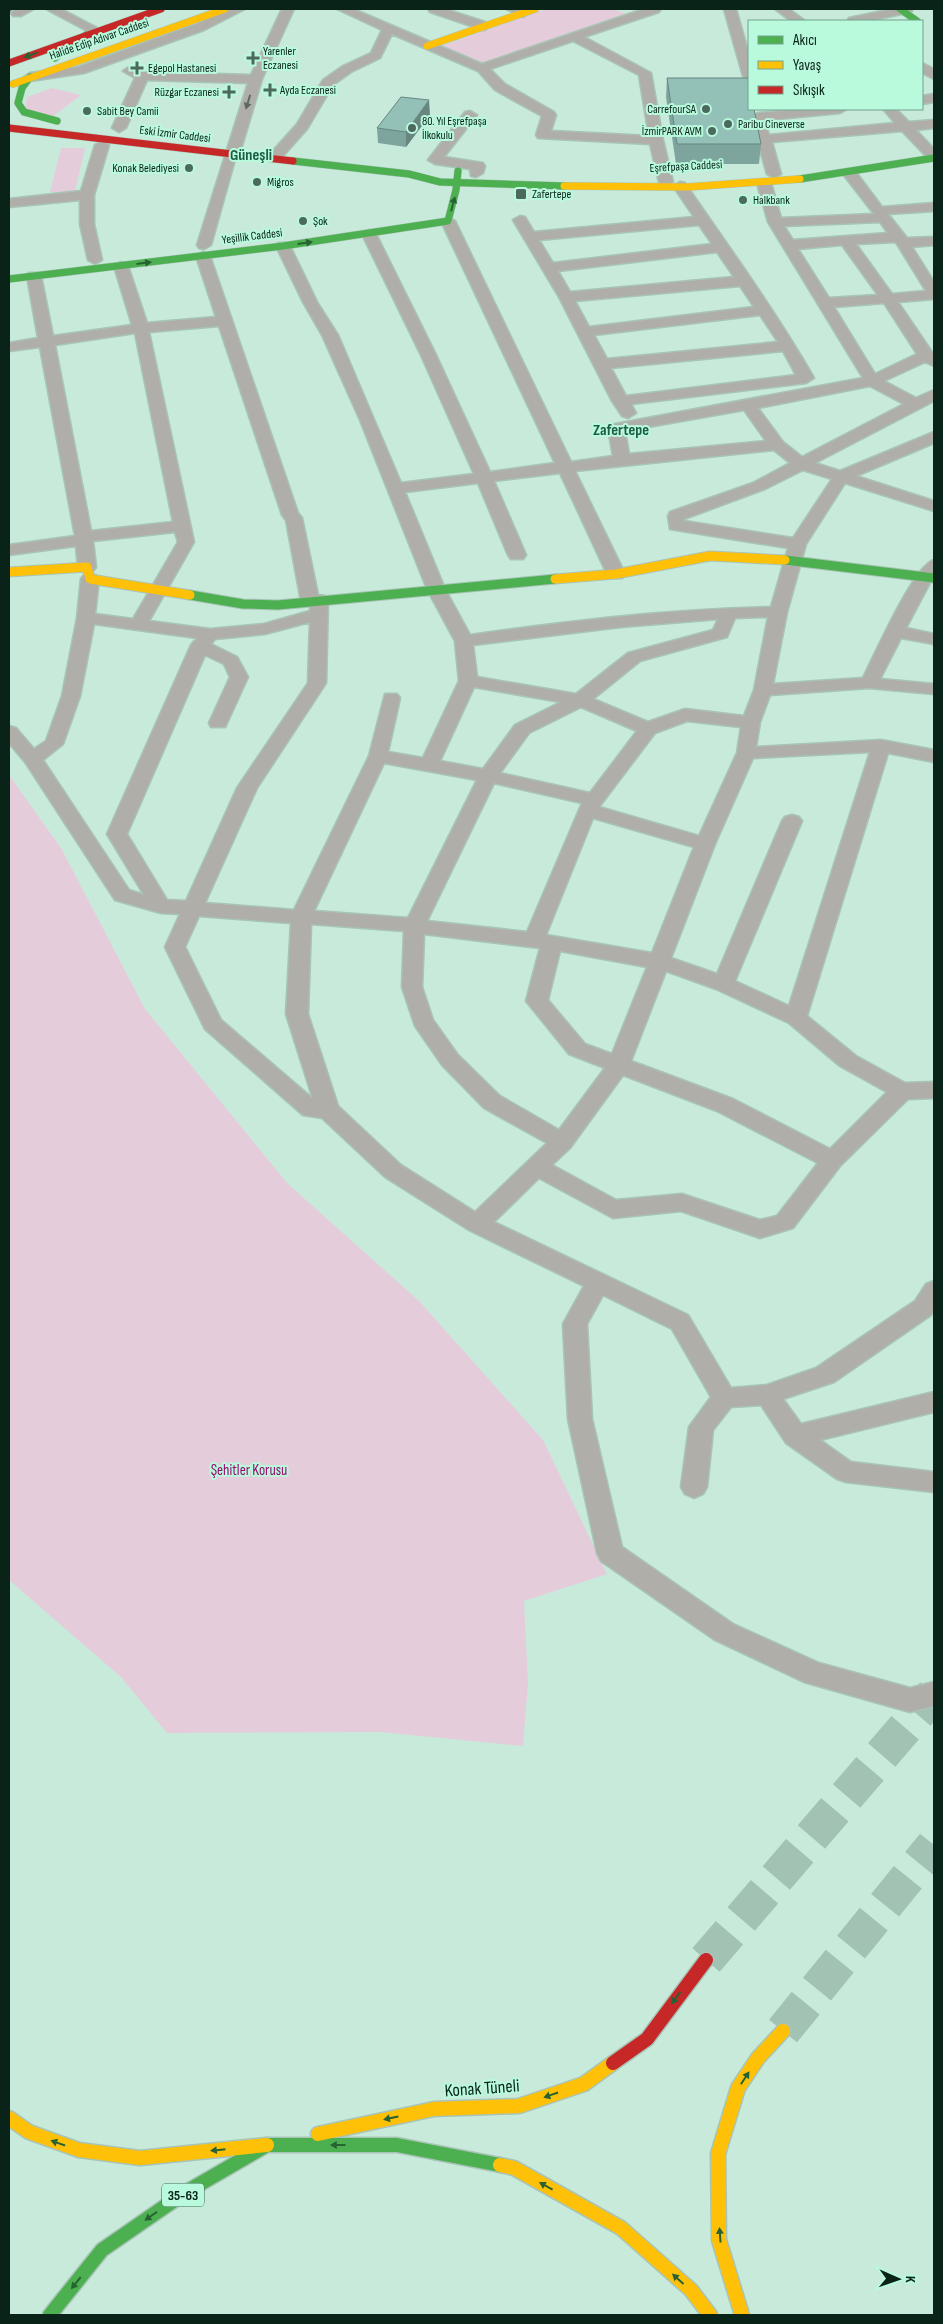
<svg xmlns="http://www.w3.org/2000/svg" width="943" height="2324" font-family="'Sofia Sans Condensed',sans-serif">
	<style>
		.green { fill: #e5ccdb }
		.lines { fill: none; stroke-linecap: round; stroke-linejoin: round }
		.primary-tunnel { stroke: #a2c2b4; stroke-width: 36; stroke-dasharray: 36 18; stroke-linecap: butt }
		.street-casing { stroke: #a8c4b7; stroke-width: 3 }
		.fast-far2-casing { stroke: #a8c4b7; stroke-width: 8 }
		.fast-far1-casing { stroke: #a8c4b7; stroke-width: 11 }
		.fast-casing { stroke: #a8c4b7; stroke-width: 17 }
		.slow-far2-casing { stroke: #a8c4b7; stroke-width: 8 }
		.slow-far1-casing { stroke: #a8c4b7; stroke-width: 11 }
		.slow-casing { stroke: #a8c4b7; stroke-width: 17 }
		.jam-far1-casing { stroke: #a8c4b7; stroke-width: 8 }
		.jam-casing { stroke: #a8c4b7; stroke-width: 17 }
		.street { fill: #b0aea9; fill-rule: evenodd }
		.fast-far2 { stroke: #4caf50; stroke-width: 7 }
		.fast-far1 { stroke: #4caf50; stroke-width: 9 }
		.fast { stroke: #4caf50; stroke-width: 14 }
		.slow-far2 { stroke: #ffc107; stroke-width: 7 }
		.slow-far1 { stroke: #ffc107; stroke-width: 9 }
		.slow { stroke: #ffc107; stroke-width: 14 }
		.jam-far1 { stroke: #c62828; stroke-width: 7 }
		.jam { stroke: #c62828; stroke-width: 14 }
		.wall { fill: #7ea59d }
		.shaded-wall { fill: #678680 }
		.building { fill: #93c0b7; stroke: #678680 }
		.oneway { fill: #276232 }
		.oneway2 { fill: #5c6861 }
		.poi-dot { fill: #4c695d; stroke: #b9f9dc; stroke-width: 2 }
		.labels { text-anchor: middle; stroke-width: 4; stroke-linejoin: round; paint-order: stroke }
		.far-street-label { font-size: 12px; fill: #092319; stroke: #b9f9dc }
		.far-poi-label { font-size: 12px; fill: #092319; stroke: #b9f9dc; text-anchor: start }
		.shield { fill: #b9f9dc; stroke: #3e6354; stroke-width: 1 }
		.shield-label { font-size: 14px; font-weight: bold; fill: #092319 }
		.park-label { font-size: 15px; fill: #98096e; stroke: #b9f9dc }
		.far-district-label { font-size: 16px; font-weight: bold; fill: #1d5c45; stroke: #b9f9dc }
		.near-street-label { font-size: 18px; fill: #092319; stroke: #b9f9dc }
	</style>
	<rect width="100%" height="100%" fill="#c8eadb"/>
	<path class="green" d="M546 9H614L627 14 484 66 441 46Z
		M52 88 81 95 52 117 25 109 27 97Z
		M61 148H85L75 192H50Z
		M9 775 61 848 145 1009 287 1183 419 1301 543 1440 607 1574 524 1601 528 1683 523 1746 380 1732 167 1733 121 1677 9 1580Z"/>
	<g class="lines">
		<path class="primary-tunnel" d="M706 1960 934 1694
			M783 2031 934 1845"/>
		<defs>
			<path id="street" d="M17 9H34L21 16H13L11 13Z
				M46 9H61L103 31 97 35 93 34Z
				M230 9H245L204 30 84 73 30 81 24 77 30 73 78 67 196 24Z
				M282 9H294L262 79 241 149 237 152 211 245 204 249 199 248 197 245 248 83 147 80 126 128 119 132 112 128 135 78 123 71 129 67 144 72 251 75Z
				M337 9H353L482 64 644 9H661L659 12 584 37 651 73 663 140 673 182 666 186 659 182 650 144 538 138 536 135 542 116 495 90 478 71 392 34 380 58 351 72 333 85 307 129 283 156H273L271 153 297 124 323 80 343 66 371 53 382 30ZM573 41 639 75 649 136 551 131 556 115 554 112 505 84 490 69Z
				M428 9H445L488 23 490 26 484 30 480 29 430 12Z
				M506 9H523L529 13 523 17Z
				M724 9H736L749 55V80L743 76Z
				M775 9H789L805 21H791Z
				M892 9H913L911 12 868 21H847L849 18Z
				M922 63 934 69V79L922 73Z
				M934 94V102L922 104V96Z
				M802 109H847L840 113 758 121 751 117 758 113Z
				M883 109H896L909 122 934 120V128L916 130 934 149V156H926L902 131 772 142 781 174 774 178 767 174 753 125 755 122H765L769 135 895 123Z
				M470 111 477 115 444 157 483 163 485 166 483 173 476 177 471 176 470 169 435 164 428 160 465 112Z
				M102 141 109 145 94 195V224L102 260 95 264 88 260 80 224V200L9 207V199L81 191 95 145Z
				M850 170 855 171 882 207 934 203V211L888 214 907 238 934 237V245L912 247 934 282V299L898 302 934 355V366L925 362 884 381 916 398 934 390V401L815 463 840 471 934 432V443L856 476 934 501V511L845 483 806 544 787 612 773 684 863 678C874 656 914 565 934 560V575L906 628 934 634V644L901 638 880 679 934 684V694L869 688 770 695 760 722 756 747 881 740 934 750V762L888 753 807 1016 856 1056 905 1083 934 1082V1098L908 1099 840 1166 793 1228 760 1238 681 1211 613 1218 539 1178 494 1222 688 1315 731 1388 767 1385 816 1368 915 1301 926 1284 934 1281V1310L931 1315 834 1382 783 1399 801 1424 934 1392V1412L820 1440 851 1462 934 1472V1492L846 1482 837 1479 786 1443 761 1405 731 1407 713 1430 707 1487 703 1494 694 1498 685 1494 681 1487 689 1427 711 1397 672 1329 603 1295 587 1324 592 1419 622 1547 733 1624 819 1663 910 1688 934 1682V1706L910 1712 804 1682 715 1640 601 1561 597 1553 568 1419 563 1324 584 1286 469 1230 385 1177 322 1118 303 1115 205 1029 165 947 180 914 161 913 115 900 25 762 9 743V726L16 728 34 749 46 741 62 696 77 618 81 579 84 575H96L99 579 95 614 133 619 178 542 175 532 93 541 96 567 93 571H81L78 567 76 546 9 555V545L75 536 40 347 9 351V343L38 338 27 276 29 273H39L41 276 53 336 132 325 114 266 121 262 128 266 147 323 216 317 196 256 203 252 210 256 298 513 302 518 318 595 325 596 328 600 326 683 257 788 205 903 294 910 369 756 385 694H397L400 698 388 752 423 758 459 681 455 641 427 589 360 420 322 335 303 302 276 246 278 243H288L290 246 317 302 338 335 401 483 474 474 420 353 362 234 369 230 376 234 435 353 490 472 555 463 441 221 448 217 455 221 571 462 613 456 608 428 610 425 863 378 768 222 757 183 764 179 771 183 781 218 874 214 843 174ZM880 222 888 233 793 240 784 226ZM895 242 897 244 926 291 892 294 856 244ZM842 245 878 295 829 298 798 249ZM884 303 917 354 875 374 834 307ZM219 326 282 515 286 520 301 601 304 605 310 606V611L264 624 210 629 149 621 194 542 149 332ZM135 333 173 522 91 531 55 345ZM870 386 904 404 802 457 783 442 758 408ZM744 410 766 441 629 454 625 431ZM774 450 790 463 753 483 670 512 668 516 670 529 788 548 771 607C670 609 570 621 470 635L445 589 405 492 478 483 508 555 511 559H523L526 555 494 481 560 473 607 574 610 578H622L625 574 575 471ZM803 470 832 479 793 538 684 521V519L765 489ZM768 617 754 690 744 716 685 709 648 722 593 699 640 661 727 637 735 618ZM718 619 713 630 628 653 576 694 477 677 473 645 621 627ZM310 622 308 683 237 788 186 901 167 900 127 834 205 655 224 664 230 677 209 723 211 727H225L227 723 248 677 237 657 211 644 215 639 265 634ZM94 624 197 638 191 645 107 834 144 895 129 890 43 760 63 744 80 696ZM474 687 561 702 515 725 483 769 440 761ZM581 707 637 731 590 793 500 773 529 733ZM687 721 741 727 737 753 699 836 599 807 655 733ZM870 752 789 1006 735 981 802 821 799 817 792 815 785 817 782 821 717 974 671 958 715 844 753 758ZM384 763 477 780 408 918 314 911ZM494 783 582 803 527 932 427 921ZM593 818 694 847 652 953 546 935ZM199 916 291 923 286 1014 313 1099 221 1020 185 947ZM311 924 404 931 402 987 415 1026 442 1065 484 1108 547 1143 475 1212 401 1165 338 1106 308 1014ZM424 934 540 948 526 1001 569 1054 605 1068 559 1130 500 1096 458 1055 433 1020 422 987ZM560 951 647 967 612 1054 585 1044 548 1000ZM666 971 716 989 789 1023 840 1066 887 1092 830 1149 733 1099 631 1061ZM623 1075 717 1111 818 1163 777 1216 760 1220 682 1194 616 1200 552 1165 570 1148Z
				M680 182 685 183C728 246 775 310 814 378L806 383 631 404 636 413 628 418 622 416 612 401 559 297 513 220 520 216 525 217 534 232 694 217 673 186ZM699 225 712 244 553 263 539 240ZM717 252 734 277 570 292 558 271ZM740 286 754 307 589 327 575 301ZM760 315 778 342 607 359 594 335ZM783 351 796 375 626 396 611 368Z"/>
			<path id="fast-far2" d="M900 9 917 21
				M55 58 86 35
				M30 77 22 88 18 103 24 112 57 121
				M293 161 409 174 440 182 564 186
				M800 179 934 158
				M9 279 283 246 448 221 456 190 458 171"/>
			<path id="fast-far1" d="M785 560 934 578
				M190 595 243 604 278 605 555 579"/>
			<path id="fast" d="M50 2315 102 2250 186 2192 267 2145H397L500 2165"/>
			<path id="slow-far2" d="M427 46 535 9
				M13 84 225 9
				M564 186 688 187 800 179"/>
			<path id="slow-far1" d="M9 572 87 567 90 579 190 595
				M555 579 616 574 710 556 785 560"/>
			<path id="slow" d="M9 2118 29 2132 79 2150 140 2158 267 2145
				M318 2134 434 2109 519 2106 584 2084 613 2063
				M500 2165 514 2168 621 2228 691 2290 710 2315
				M742 2315 719 2240 718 2154 738 2088 758 2058 783 2031"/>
			<path id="jam-far1" d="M9 63 161 9
				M9 128 293 161"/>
			<path id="jam" d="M613 2063 647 2039 706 1960"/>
		</defs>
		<use href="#street" class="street-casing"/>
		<use href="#fast-far2" class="fast-far2-casing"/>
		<use href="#fast-far1" class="fast-far1-casing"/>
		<use href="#fast" class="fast-casing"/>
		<use href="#slow-far2" class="slow-far2-casing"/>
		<use href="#slow-far1" class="slow-far1-casing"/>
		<use href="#slow" class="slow-casing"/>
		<use href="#jam-far1" class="jam-far1-casing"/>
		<use href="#jam" class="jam-casing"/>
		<use href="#street" class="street"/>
		<use href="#fast-far2" class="fast-far2"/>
		<use href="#fast-far1" class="fast-far1"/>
		<use href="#fast" class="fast"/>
		<use href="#slow-far2" class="slow-far2"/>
		<use href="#slow-far1" class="slow-far1"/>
		<use href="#slow" class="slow"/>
		<use href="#jam-far1" class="jam-far1"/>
		<use href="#jam" class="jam"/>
	</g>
	<path class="wall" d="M667 78 761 144 759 164H676L666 97Z
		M430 115 406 147 378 143 377 128Z"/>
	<path class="shaded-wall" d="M9 9H13L9 13Z
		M429 100 430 115 406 147V132Z"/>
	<path class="building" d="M667 78H748L749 86V109H754L761 144H677Z
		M401 97 429 100 406 132 377 128Z"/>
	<defs><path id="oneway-solid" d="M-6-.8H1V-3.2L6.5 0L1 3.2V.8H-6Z" transform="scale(1.25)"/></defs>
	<g class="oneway">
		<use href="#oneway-solid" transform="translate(31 55) rotate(160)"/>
		<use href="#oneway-solid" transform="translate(453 204) rotate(-75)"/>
		<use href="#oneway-solid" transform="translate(305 243) rotate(-8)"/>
		<use href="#oneway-solid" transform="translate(144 263) rotate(-7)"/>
		<use href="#oneway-solid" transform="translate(676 1998) rotate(126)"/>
		<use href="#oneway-solid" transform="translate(745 2078) rotate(-57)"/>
		<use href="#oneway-solid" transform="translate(551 2095) rotate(161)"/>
		<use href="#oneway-solid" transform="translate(391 2118) rotate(168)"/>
		<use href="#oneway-solid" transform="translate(58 2143) rotate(-161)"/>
		<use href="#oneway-solid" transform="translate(338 2145) rotate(-180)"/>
		<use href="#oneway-solid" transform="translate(218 2150) rotate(174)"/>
		<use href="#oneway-solid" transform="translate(546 2186) rotate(-151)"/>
		<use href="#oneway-solid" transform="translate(151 2216) rotate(145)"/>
		<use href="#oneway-solid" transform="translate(720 2235) rotate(-94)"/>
		<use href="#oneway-solid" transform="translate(678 2279) rotate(-138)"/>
		<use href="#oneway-solid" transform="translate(76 2283) rotate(129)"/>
	</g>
	<use class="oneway2" href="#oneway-solid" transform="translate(248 102) rotate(107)"/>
	<g class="poi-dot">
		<path d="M250.5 50.5h5v5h5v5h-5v5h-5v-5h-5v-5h5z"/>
		<path d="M134.5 60.5h5v5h5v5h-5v5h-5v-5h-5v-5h5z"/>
		<path d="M267.5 82.5h5v5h5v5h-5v5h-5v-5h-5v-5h5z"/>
		<path d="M226.5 84.5h5v5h5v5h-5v5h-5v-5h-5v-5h5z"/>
		<circle cx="706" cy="109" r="5"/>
		<circle cx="87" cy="111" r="5"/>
		<circle cx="728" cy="124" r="5"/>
		<circle cx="412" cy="128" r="5"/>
		<circle cx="712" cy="131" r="5"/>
		<circle cx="189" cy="168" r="5"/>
		<circle cx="257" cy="182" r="5"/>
		<rect x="515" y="188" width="12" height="12" rx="2.5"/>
		<circle cx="743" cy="200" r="5"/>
		<circle cx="303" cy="221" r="5"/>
	</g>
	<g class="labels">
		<g class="far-street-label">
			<text transform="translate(99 39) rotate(-19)" y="4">Halide Edip Adıvar Caddesi</text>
			<text transform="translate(175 134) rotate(7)" y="4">Eski İzmir Caddesi</text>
			<text transform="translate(686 166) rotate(-3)" y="4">Eşrefpaşa Caddesi</text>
			<text transform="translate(252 236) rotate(-7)" y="4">Yeşillik Caddesi</text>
		</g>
		<g class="far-poi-label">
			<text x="263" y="55">Yarenler<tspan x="263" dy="14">Eczanesi</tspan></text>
			<text x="148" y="72">Egepol Hastanesi</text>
			<text x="280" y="94">Ayda Eczanesi</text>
			<text x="219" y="96" text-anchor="end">Rüzgar Eczanesi</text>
			<text x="696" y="113" text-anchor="end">CarrefourSA</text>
			<text x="97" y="115">Sabit Bey Camii</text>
			<text x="422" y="125">80. Yıl Eşrefpaşa<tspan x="422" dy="14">İlkokulu</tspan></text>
			<text x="738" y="128">Paribu Cineverse</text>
			<text x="702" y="135" text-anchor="end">İzmirPARK AVM</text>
			<text x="179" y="172" text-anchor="end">Konak Belediyesi</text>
			<text x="267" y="186">Migros</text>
			<text x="532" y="198">Zafertepe</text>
			<text x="753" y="204">Halkbank</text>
			<text x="313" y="225">Şok</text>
		</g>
		<rect class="shield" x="162" y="2183.5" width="42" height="23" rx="4"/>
		<g class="shield-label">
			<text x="183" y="2200">35-63</text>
		</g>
		<g class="park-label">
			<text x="249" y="1475">Şehitler Korusu</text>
		</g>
		<g class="far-district-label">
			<text x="251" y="160">Güneşli</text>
			<text x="621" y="435">Zafertepe</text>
		</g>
		<g class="near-street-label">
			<text transform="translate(482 2088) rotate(-4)" y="6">Konak Tüneli</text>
		</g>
	</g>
	<rect width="943" height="2324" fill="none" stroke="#092319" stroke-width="20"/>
	<rect x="748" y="20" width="175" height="90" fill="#b9f9dc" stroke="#73a38e"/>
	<rect x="758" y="36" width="25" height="8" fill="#4caf50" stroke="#73a38e"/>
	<text x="793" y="45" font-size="15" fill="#092319">Akıcı</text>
	<rect x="758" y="61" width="25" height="8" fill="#ffc107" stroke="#73a38e"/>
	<text x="793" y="70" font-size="15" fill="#092319">Yavaş</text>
	<rect x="758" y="86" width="25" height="8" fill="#c62828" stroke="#73a38e"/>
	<text x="793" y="95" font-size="15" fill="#092319">Sıkışık</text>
	<g transform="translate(898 2279) rotate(92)" stroke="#b9f9dc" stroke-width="4" paint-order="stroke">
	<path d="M0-4L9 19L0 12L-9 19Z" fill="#092319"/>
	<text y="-8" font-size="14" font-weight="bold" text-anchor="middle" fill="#092319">K</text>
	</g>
</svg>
